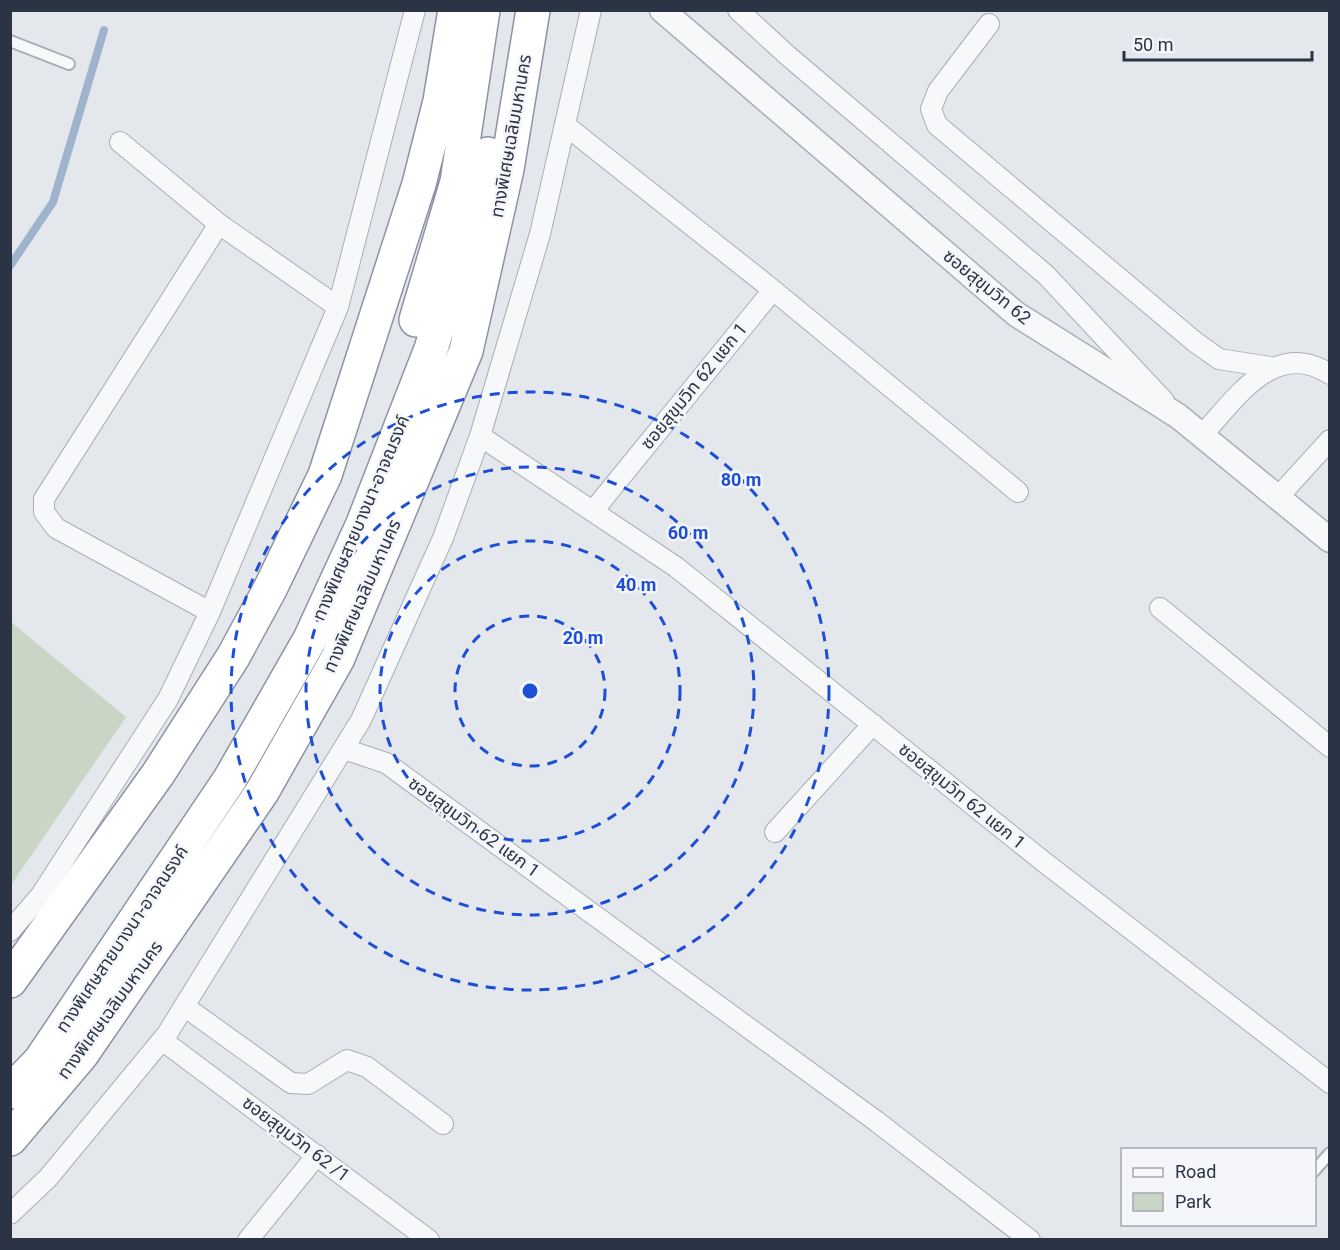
<svg xmlns="http://www.w3.org/2000/svg" width="1340" height="1250" font-family="Roboto,'Noto Sans Thai',sans-serif">
	<style>
		.green { fill: #c9d6c5 }
		.lines { fill: none; stroke-linecap: round; stroke-linejoin: round }
		.stream { stroke: #9fb4cc; stroke-width: 8 }
		.service-casing { stroke: #a9aeb7; stroke-width: 14 }
		.minor-casing { stroke: #a9aeb7; stroke-width: 22 }
		.tertiary-casing { stroke: #a9aeb7; stroke-width: 27 }
		.motorway-casing { stroke: #8b94a3; stroke-width: 36 }
		.service { stroke: #f7f8fa; stroke-width: 10 }
		.minor { stroke: #f7f8fa; stroke-width: 20 }
		.tertiary { stroke: #f7f8fa; stroke-width: 24 }
		.motorway { stroke: #fff; stroke-width: 33 }
		.ring { fill: none; stroke: #1d4ed8; stroke-width: 3; stroke-dasharray: 10 8 }
		.labels { text-anchor: middle; stroke-width: 5; stroke-linejoin: round; paint-order: stroke }
		.street-label { font-size: 18px; fill: #2b3445; stroke: #f4f6f9 }
		.centre { fill: #1d4ed8; stroke: #f4f6f9; stroke-width: 3 }
		.ring-label { font-size: 18px; text-anchor: middle; font-weight: bold; fill: #1d4ed8; stroke: #f4f6f9; stroke-width: 5; stroke-linejoin: round; paint-order: stroke }
	</style>
	<rect width="100%" height="100%" fill="#e4e7ec"/>
	<path class="green" d="M11 622 126 717 11 885Z"/>
	<g class="lines">
		<path class="stream" d="M10 266 53 202 104 30"/>
		<defs>
			<path id="service" d="M10 41 69 64
				M1314 1171 1330 1153"/>
			<path id="minor" d="M738 10 787 55 1046 275 1164 401
				M989 24 938 91 931 109 937 125 1195 342 1219 359 1270 367
				M565 125 773 290 1018 492
				M120 142 219 224 338 307
				M1202 435C1236 399 1274 338 1330 374
				M480 436 676 567 1044 862 1330 1083
				M1278 497 1330 440
				M593 511 773 290
				M1160 608 1330 747
				M210 612 56 528 44 512V499L219 224
				M344 749 386 763 876 1121 1030 1240
				M775 832 873 724
				M10 931 41 895 168 699 210 612 338 307 415 10
				M184 1006 291 1083 308 1084 347 1060 367 1067 443 1124
				M162 1040 429 1240
				M10 1214 48 1178 167 1034 361 720 443 538 480 436 540 234 591 10
				M248 1240 317 1155"/>
			<path id="tertiary" d="M662 10 1016 314 1178 416 1330 540"/>
			<path id="motorway" d="M416 320 457 182 483 10
				M10 981 158 774 233 657 270 589 325 475 419 184 440 101 455 10
				M10 1092 40 1061 230 779 310 639 362 526 431 349 486 169 488 154
				M10 1139 82 1054 262 792 338 658 466 351 507 169 533 10"/>
		</defs>
		<use href="#service" class="service-casing"/>
		<use href="#minor" class="minor-casing"/>
		<use href="#tertiary" class="tertiary-casing"/>
		<use href="#motorway" class="motorway-casing"/>
		<use href="#service" class="service"/>
		<use href="#minor" class="minor"/>
		<use href="#tertiary" class="tertiary"/>
		<use href="#motorway" class="motorway"/>
	</g>
	<g class="ring">
		<circle cx="530" cy="691" r="75"/>
		<circle cx="530" cy="691" r="150"/>
		<circle cx="530" cy="691" r="224"/>
		<circle cx="530" cy="691" r="299"/>
	</g>
	<g class="labels">
		<g class="street-label">
			<text transform="translate(511 136) rotate(-80)" y="6">ทางพิเศษเฉลิมมหานคร</text>
			<text transform="translate(987 287) rotate(39)" y="6">ซอยสุขุมวิท 62</text>
			<text transform="translate(694 386) rotate(-51)" y="6">ซอยสุขุมวิท 62 แยก 1</text>
			<text transform="translate(361 518) rotate(-67)" y="6">ทางพิเศษสายบางนา-อาจณรงค์</text>
			<text transform="translate(362 596) rotate(-66)" y="6">ทางพิเศษเฉลิมมหานคร</text>
			<text transform="translate(962 796) rotate(39)" y="6">ซอยสุขุมวิท 62 แยก 1</text>
			<text transform="translate(474 827) rotate(36)" y="6">ซอยสุขุมวิท 62 แยก 1</text>
			<text transform="translate(122 939) rotate(-56)" y="6">ทางพิเศษสายบางนา-อาจณรงค์</text>
			<text transform="translate(110 1010) rotate(-54)" y="6">ทางพิเศษเฉลิมมหานคร</text>
			<text transform="translate(296 1139) rotate(37)" y="6">ซอยสุขุมวิท 62 /1</text>
		</g>
	</g>
	<circle cx="530" cy="691" r="9" class="centre"/>
	<g class="ring-label">
		<text x="741" y="486">80 m</text>
		<text x="688" y="539">60 m</text>
		<text x="636" y="591">40 m</text>
		<text x="583" y="644">20 m</text>
	</g>
	<rect width="1340" height="1250" fill="none" stroke="#2b3445" stroke-width="24"/>
	<rect x="1121" y="1148" width="195" height="78" fill="#f4f6f9" stroke="#a4a8b1" stroke-width="1.5"/>
	<rect x="1133" y="1168" width="30" height="9" fill="#f7f8fa" stroke="#a4a8b1" stroke-width="1.5"/>
	<text x="1175" y="1178" font-size="18" fill="#2b3445">Road</text>
	<rect x="1133" y="1193" width="30" height="18" fill="#c9d6c5" stroke="#a4a8b1" stroke-width="1.5"/>
	<text x="1175" y="1208" font-size="18" fill="#2b3445">Park</text>
	<path d="M1124 51v9h188v-9" fill="none" stroke="#2b3445" stroke-width="3"/>
	<text x="1133" y="51" font-size="18" fill="#2b3445" stroke="#f4f6f9" stroke-width="4.5" paint-order="stroke">50 m</text>
</svg>
